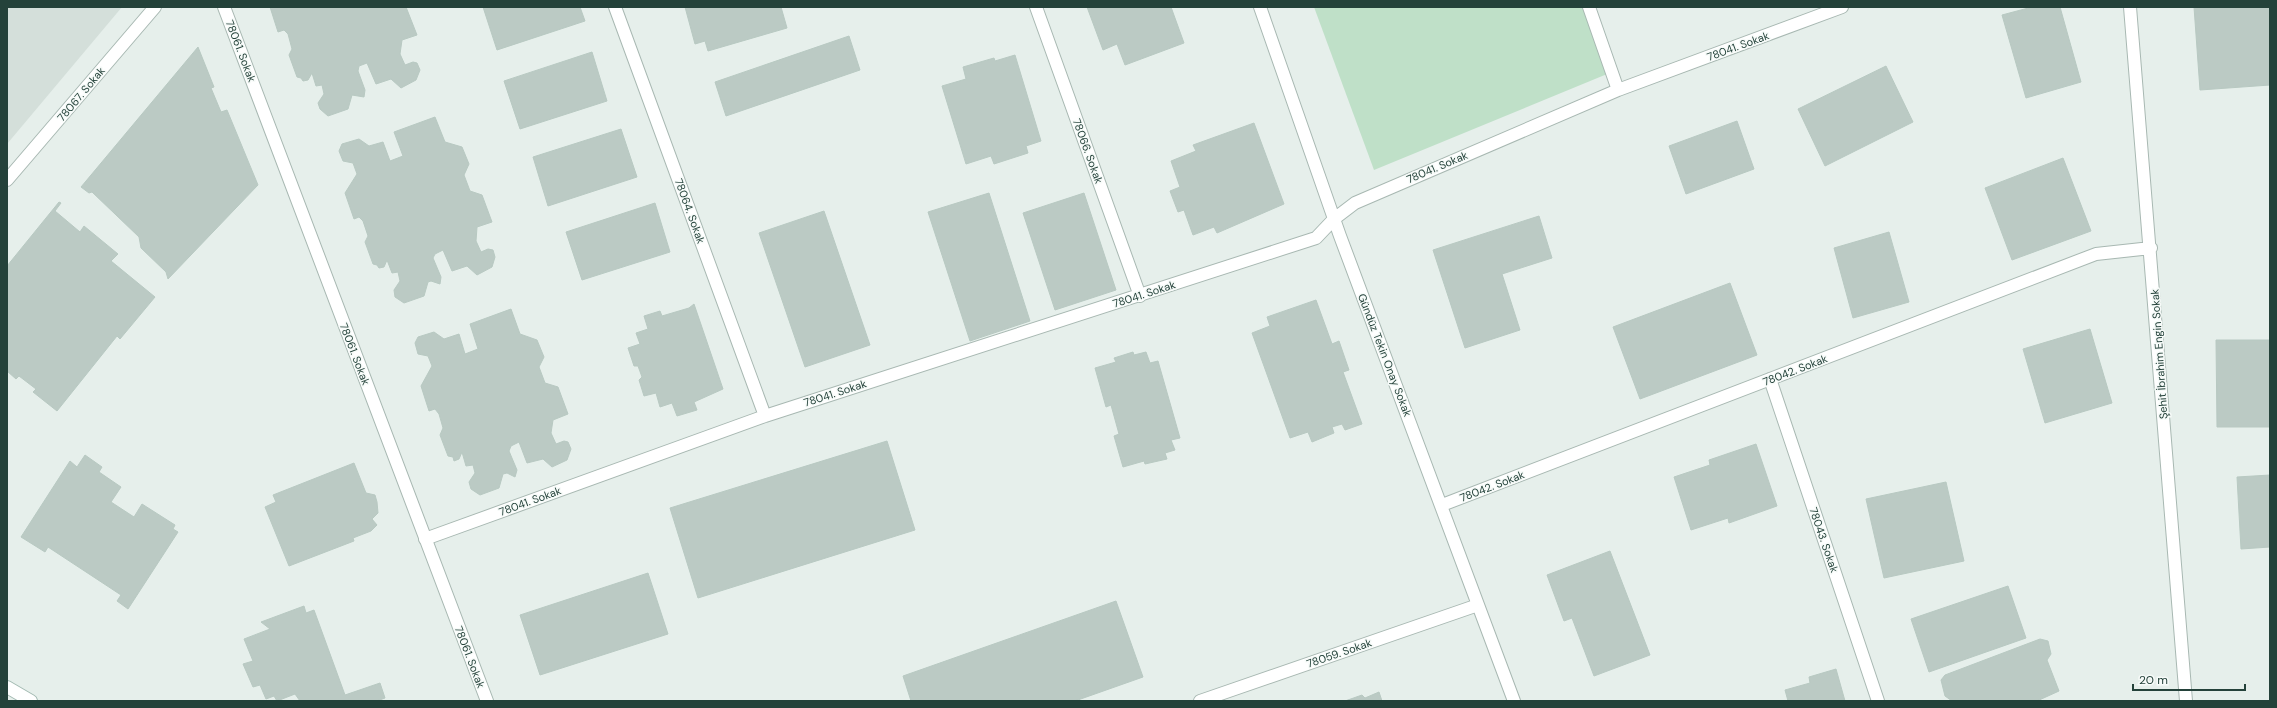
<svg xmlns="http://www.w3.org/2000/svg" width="2277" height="708" font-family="'DM Sans',sans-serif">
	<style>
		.built { fill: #d4dfda }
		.green { fill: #bfe0c8 }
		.building { fill: #bbcac4; stroke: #b8c9c2 }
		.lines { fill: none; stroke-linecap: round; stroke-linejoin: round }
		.street-casing { stroke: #a8b8b2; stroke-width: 14 }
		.secondary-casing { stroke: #a4bbb3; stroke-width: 14 }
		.street { stroke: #fff; stroke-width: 12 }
		.secondary { stroke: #fff; stroke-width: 12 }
		.labels { text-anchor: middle; stroke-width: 3; stroke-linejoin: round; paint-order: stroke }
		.street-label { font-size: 11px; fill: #24423a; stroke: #f7fbf9 }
	</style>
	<rect width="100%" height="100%" fill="#e6efeb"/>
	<path class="built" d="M7 7H122L7 144Z"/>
	<path class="green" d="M1314 7H1587L1612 72 1374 170Z"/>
	<path class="building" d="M270 7H406L417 35 402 40 400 54 405 65 413 62 417 63 420 70 416 80 401 88 391 79 376 84 367 63 359 66 358 71 365 90 364 97 352 95 348 109 328 116 320 109 318 103 324 94 322 85 316 86 312 73 308 80 303 81 301 78 297 77 289 55 292 49 288 34 284 30 278 32Z
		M483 7H580L585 21 497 50Z
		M685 7H781L787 28 708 51 705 41 695 44Z
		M1087 7H1171L1184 43 1125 65 1117 44 1103 50Z
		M2032 7H2060L2081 82 2026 98 2002 15Z
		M2194 7H2270V85L2200 90Z
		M849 36 860 70 726 116 715 82Z
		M198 47 214 87 211 88 221 112 227 110 258 185 168 279 166 272 141 248 139 237 92 192 89 193 81 187Z
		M592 52 607 101 520 129 504 81Z
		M1015 55 1041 141 1026 146 1028 153 994 164 991 156 966 164 942 86 966 79 963 67 994 58 995 61Z
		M1886 66 1913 122 1825 166 1798 109Z
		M435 117 445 142 462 147 469 164 464 175 470 191 482 195 492 222 477 227 476 241 481 252 488 249 493 250 495 257 492 267 477 275 467 266 452 271 443 250 435 254 433 258 441 277 440 284 431 281 428 282 424 296 404 303 395 297 394 290 400 281 398 272 392 273 387 260 384 267 379 268 377 265 373 264 365 242 368 236 363 221 359 217 354 219 345 193 357 174 353 163 343 161 339 151 342 144 359 139 369 146 383 142 390 161 403 156 394 132Z
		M1737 121 1754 169 1686 194 1669 146Z
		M1254 123 1284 204 1217 233 1214 227 1193 235 1184 210 1178 212 1170 191 1180 187 1171 161 1196 151 1193 145Z
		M621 129 637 177 548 206 533 157Z
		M2063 158 2091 231 2012 260 1985 188Z
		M989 193 1030 321 970 341 928 212Z
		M1084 193 1116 290 1055 310 1023 213Z
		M59 202 61 203 55 211 80 232 84 226 118 254 111 261 155 297 120 339 117 336 57 411 33 392 36 389 19 376 16 379 7 371V266Z
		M655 203 670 252 582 280 566 232Z
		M824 211 870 345 805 367 759 233Z
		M1539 216 1552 258 1502 274 1520 330 1465 348 1433 250Z
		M1889 232 1909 302 1853 318 1834 248Z
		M1730 283 1757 355 1640 399 1613 327Z
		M1316 300 1332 344 1339 341 1349 370 1343 372 1362 424 1345 430 1342 424 1332 427 1334 433 1312 442 1308 432 1290 438 1252 333 1270 326 1267 317Z
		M694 304 723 389 694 402 697 410 677 416 672 403 660 407 656 393 644 396 639 380 642 377 638 366H634L628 348 640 344 636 333 648 329 644 316 660 311 662 316 689 308Z
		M511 309 520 334 537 340 544 357 539 367 545 383 558 387 568 414 553 420 551 433 556 444 564 441 568 442 571 449 567 460 552 467 543 459 527 463 519 442 511 446 509 451 517 470 515 477 507 473 503 474 499 488 480 495 471 489 469 482 475 473 473 465 466 466 462 452 459 459 454 461 453 457 448 456 440 435 443 428 439 414 435 409 429 411 421 386 432 366 428 356 418 354 415 343 418 337 434 332 444 339 459 334 465 354 478 349 470 324Z
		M2090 329 2112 403 2045 423 2023 349Z
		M2216 340H2270V427H2217Z
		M1133 352 1134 355 1146 352 1150 363 1158 361 1180 438 1171 440 1175 450 1165 453 1167 459 1145 464 1144 461 1123 467 1114 436 1119 434 1111 405 1106 407 1095 368 1116 362 1114 358Z
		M887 441 915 530 698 598 670 508Z
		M1756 444 1777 506 1729 523 1728 518 1691 530 1674 477 1710 465 1709 460Z
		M85 455 102 467 99 472 121 487 111 502 134 517 142 504 175 525 173 529 178 532 128 609 117 601 121 595 48 547 45 552 21 537 70 461 77 467Z
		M354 463 366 493 375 495 377 502 378 513 372 519 377 525 371 531 353 538 354 541 289 566 265 507 276 502 273 495Z
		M2270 475V547L2241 549 2237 477Z
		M1946 482 1964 561 1884 578 1866 499Z
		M1610 551 1650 655 1594 676 1572 618 1564 621 1547 575Z
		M648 573 668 634 540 675 520 615Z
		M2008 586 2026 638 1929 672 1911 619Z
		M1116 601 1143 677 1075 701H911L903 676Z
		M304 606 306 613 314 610 345 695 380 683 385 698 377 701H300L295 694 277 701 274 696 266 699 260 685 253 687 243 664 253 661 244 639 270 629 261 622Z
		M2040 639 2048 641 2051 654 2047 660 2059 691 2037 701H1952L1945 696 1941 680 1945 675Z
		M1836 669 1845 701H1788L1785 690 1810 683 1809 677Z
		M1379 692 1382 701H1345L1362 695 1365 698Z"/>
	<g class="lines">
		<defs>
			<path id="street" d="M224 7 487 701
				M615 7 765 416
				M1036 7 1140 296
				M1260 7 1340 236 1514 701
				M1589 7 1618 90
				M2130 7 2186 701
				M7 180 155 7
				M1770 379 1878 701
				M1442 505 2096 254 2151 248
				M425 539 765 416 1316 238 1334 219 1355 203 1618 90 1842 7
				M1200 701 1478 605"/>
			<path id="secondary" d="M7 687 31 701"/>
		</defs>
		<use href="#street" class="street-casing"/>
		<use href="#secondary" class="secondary-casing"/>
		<use href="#street" class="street"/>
		<use href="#secondary" class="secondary"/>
	</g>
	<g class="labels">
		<g class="street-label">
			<text transform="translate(1738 46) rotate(-20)" y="4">78041. Sokak</text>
			<text transform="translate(241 51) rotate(69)" y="4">78061. Sokak</text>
			<text transform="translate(81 94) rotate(-50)" y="4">78067. Sokak</text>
			<text transform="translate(1088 151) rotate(70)" y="4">78066. Sokak</text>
			<text transform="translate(1437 167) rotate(-23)" y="4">78041. Sokak</text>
			<text transform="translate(690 211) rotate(70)" y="4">78064. Sokak</text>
			<text transform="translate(1144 294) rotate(-18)" y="4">78041. Sokak</text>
			<text transform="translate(355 354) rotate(69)" y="4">78061. Sokak</text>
			<text transform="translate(2159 354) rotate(-94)" y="4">Şehit İbrahim Engin Sokak</text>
			<text transform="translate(1385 355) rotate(69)" y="4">Gündüz Tekin Onay Sokak</text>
			<text transform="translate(1795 370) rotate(-21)" y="4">78042. Sokak</text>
			<text transform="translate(835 393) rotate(-18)" y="4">78041. Sokak</text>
			<text transform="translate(1492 486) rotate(-21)" y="4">78042. Sokak</text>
			<text transform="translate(530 501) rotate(-20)" y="4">78041. Sokak</text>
			<text transform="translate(1824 540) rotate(71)" y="4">78043. Sokak</text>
			<text transform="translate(1339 653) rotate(-19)" y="4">78059. Sokak</text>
			<text transform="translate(470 657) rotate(69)" y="4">78061. Sokak</text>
		</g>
	</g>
	<rect width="2277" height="708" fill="none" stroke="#24423a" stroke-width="16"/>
	<path d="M2133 684v6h112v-6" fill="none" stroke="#24423a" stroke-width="2"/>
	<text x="2139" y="684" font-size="12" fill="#24423a" stroke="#f7fbf9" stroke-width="3" paint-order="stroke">20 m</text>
</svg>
